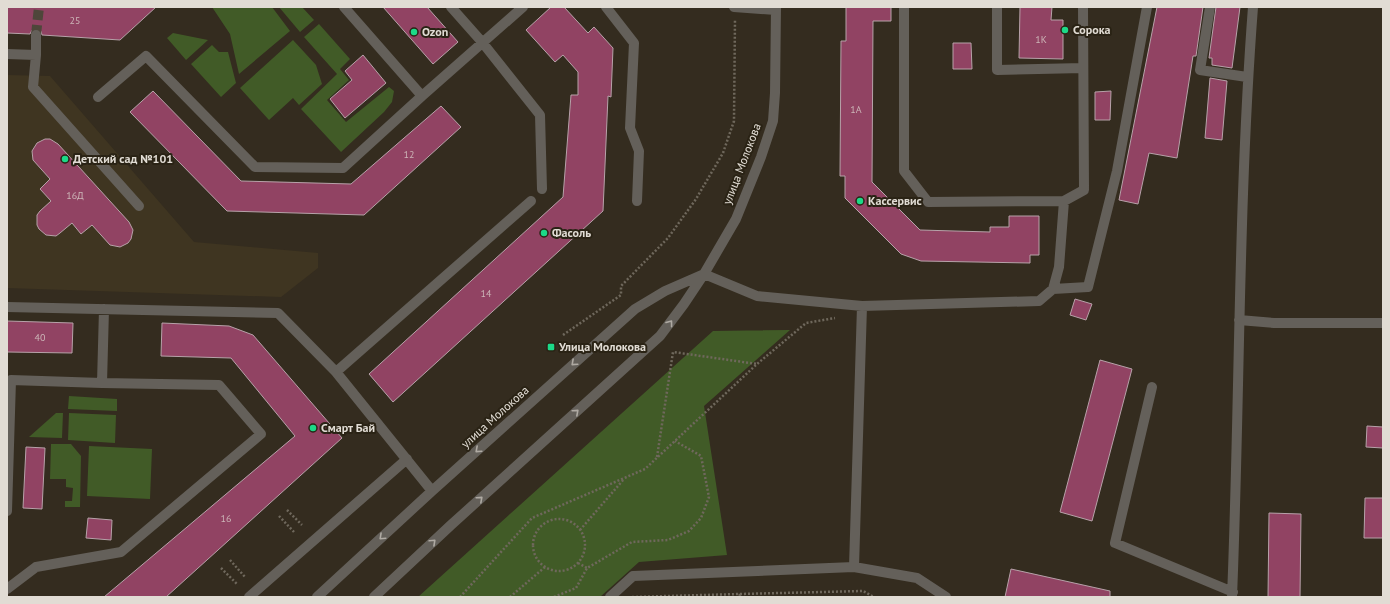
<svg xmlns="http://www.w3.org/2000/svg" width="1390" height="604" font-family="'PT Sans',sans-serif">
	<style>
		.built { fill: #3f3521 }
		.green { fill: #415b27 }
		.building { fill: #914363; stroke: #b7a2a9 }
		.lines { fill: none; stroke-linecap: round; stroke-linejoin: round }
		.minor-tunnel { stroke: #4e463a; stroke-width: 10; stroke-dasharray: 10 5; stroke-linecap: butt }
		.path { stroke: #6f685c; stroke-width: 2.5; stroke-dasharray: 2 2; stroke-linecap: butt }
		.minor { stroke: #64605a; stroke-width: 10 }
		.oneway { stroke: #afaaa3 }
		.poi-dot { fill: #1cd988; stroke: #2a2315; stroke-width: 1.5 }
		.labels { text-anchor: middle; stroke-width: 4; stroke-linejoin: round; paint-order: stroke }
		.number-label { font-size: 10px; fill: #cdb6b8 }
		.poi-label { font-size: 12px; font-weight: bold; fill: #e1dcd4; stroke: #2a2315; text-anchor: start }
		.street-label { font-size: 12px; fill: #e1dcd4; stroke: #2a2315 }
	</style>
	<rect width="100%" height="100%" fill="#342c1f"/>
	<path class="built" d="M7 75 50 76 194 242 318 253V268L281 297 7 288Z"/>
	<path class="green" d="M212 7H272L290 31 239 74 230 34Z
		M279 7H302L314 20 300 32Z
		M319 24 350 59 340 69 349 80 327 100 346 122 389 87 394 91 392 102 384 112 341 152 301 109 337 74 304 37Z
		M173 33 208 40 186 60 167 38Z
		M293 40 316 65 322 84 299 105 293 98 269 120 240 88Z
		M212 45 219 52H228L236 83 221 97 191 64Z
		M790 330 704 406 727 555 639 562 600 597H418L713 331Z
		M69 396 117 399V411L68 409Z
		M56 413H63L62 438 29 437Z
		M69 413 116 415 115 443 68 440Z
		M51 444H71L81 456 80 507H65V501H72L73 488 66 487V479H50Z
		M89 446 152 449 150 499 87 496Z"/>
	<path class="building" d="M7 7H156L120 40 42 35 41 31 36 29 32 30 30 34 7 33Z
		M383 7H427L458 42 433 64Z
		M551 7H564L588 33 594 27 613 48 611 97 608 96 603 211 393 402 369 374 563 197 571 95H578V72L563 55 555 62 526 30Z
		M846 7H891V21H873L872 182 920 230 990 232V227H1009V216H1039V255H1030V263L921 261 901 254 845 198V176H840L841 41H846Z
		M1020 7H1052L1051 20H1063V59L1019 58Z
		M1157 7H1203L1196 56H1193L1177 158 1149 153 1138 204 1119 200Z
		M1216 7H1240L1232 68 1212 65V58H1209Z
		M953 43H971L972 69H953Z
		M363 55 386 83 345 118 330 99 352 80 345 71Z
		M1210 78 1227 81 1222 140 1205 138Z
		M153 91 241 181 351 184 441 106 461 127 364 215 227 211 130 112Z
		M1111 91 1110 120H1095V92Z
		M45 139H50L58 144 129 222 133 230 131 239 128 243 120 247 110 245 92 225 81 234 72 223 60 233 56 236 46 235 39 229 37 225V215L40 211 51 201 40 189 50 179 33 160 32 151 37 143Z
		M1075 299 1092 304 1086 320 1070 315Z
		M7 321 73 323 72 353 7 352Z
		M162 323 229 326 253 335 342 438 166 597H104L295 436 231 358 161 356Z
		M1100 360 1132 369 1092 521 1060 512Z
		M1367 426 1383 427V448L1366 447Z
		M26 447 45 448 42 509 23 508Z
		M1365 498H1383V538H1364Z
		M1269 513 1301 514 1300 597H1268Z
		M88 518 112 520 111 540 86 538Z
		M1011 569 1110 591V597H1005Z"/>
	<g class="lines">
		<path class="minor-tunnel" d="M36 35 39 7"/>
		<path class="path" d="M563 335 621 295V286L668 238 696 199 723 153 734 121 735 19
			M657 457 673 352 757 364
			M287 510 302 525
			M279 516 294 532
			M533 545a26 26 0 1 1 52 0a26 26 0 1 1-52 0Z
			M580 530 624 479
			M230 560 245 577
			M578 563 587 568
			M221 568 237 584
			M740 594 863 591 874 597
			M460 597 532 518 645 469 757 364 806 323 835 318
			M510 597 545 567
			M554 597 576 588 587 568 632 542 668 540 689 531 701 518 709 497 701 456 675 441
			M632 597 740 594 739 597"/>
		<path class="minor" d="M451 7 482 42 540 115 542 189
			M606 7 634 43 630 128 639 151 637 201
			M734 7 776 10
			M904 7V171L928 202 1064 201 1084 190 1083 7
			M997 7V70L1083 68
			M1210 7 1200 70 1247 77
			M7 54 36 55V35
			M36 55 33 87 139 206
			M422 96 523 7
			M98 97 146 56 255 167 343 168 422 96 344 7
			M704 274 757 296 862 306 1039 301 1053 289 1059 267 1064 201
			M1053 289 1088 287 1117 171 1147 7
			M862 306 854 567 917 578 946 597
			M7 307 278 313 336 372 432 491
			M1239 320 1274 323H1383
			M336 372 531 201
			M1152 387 1115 543 1233 592
			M7 511 11 380 102 383 104 309
			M7 589 36 567 121 552 261 434 219 385 102 383
			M249 597 407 459
			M317 597 432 491 635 309 665 291 704 274
			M374 597 451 525 660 336 684 304 704 274 736 219 761 157 773 121 775 93 776 7
			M610 597 633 576 854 567
			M1232 597C1240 400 1238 203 1253 7"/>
	</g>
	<defs><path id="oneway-chevron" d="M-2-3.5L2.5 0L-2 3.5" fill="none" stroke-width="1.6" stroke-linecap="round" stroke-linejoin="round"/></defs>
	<g class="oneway">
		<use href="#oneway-chevron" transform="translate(670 323) rotate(-53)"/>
		<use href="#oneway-chevron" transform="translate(574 363) rotate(138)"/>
		<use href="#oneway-chevron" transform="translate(576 412) rotate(-42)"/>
		<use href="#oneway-chevron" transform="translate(478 450) rotate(138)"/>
		<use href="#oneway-chevron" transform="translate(480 499) rotate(-42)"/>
		<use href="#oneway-chevron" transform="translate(382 537) rotate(137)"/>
		<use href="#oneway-chevron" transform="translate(433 542) rotate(-43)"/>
	</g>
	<g class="poi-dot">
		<circle cx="1065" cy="30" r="4"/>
		<circle cx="414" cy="32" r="4"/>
		<circle cx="65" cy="159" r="4"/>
		<circle cx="860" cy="201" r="4"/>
		<circle cx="544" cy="233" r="4"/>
		<rect x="547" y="343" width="8" height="8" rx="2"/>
		<circle cx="313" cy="428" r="4"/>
	</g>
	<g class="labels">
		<g class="number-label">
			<text x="75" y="24">25</text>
			<text x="1041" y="43">1К</text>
			<text x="856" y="113">1А</text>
			<text x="409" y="158">12</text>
			<text x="75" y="199">16Д</text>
			<text x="486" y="297">14</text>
			<text x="40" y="341">40</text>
			<text x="226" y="522">16</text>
		</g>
		<g class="poi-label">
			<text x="1073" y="34">Сорока</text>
			<text x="422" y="36">Ozon</text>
			<text x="73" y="163">Детский сад №101</text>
			<text x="868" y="205">Кассервис</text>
			<text x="552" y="237">Фасоль</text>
			<text x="559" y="351">Улица Молокова</text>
			<text x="321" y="432">Смарт Бай</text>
		</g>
		<g class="street-label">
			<text transform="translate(742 164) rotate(-69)" y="4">улица Молокова</text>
			<text transform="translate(495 417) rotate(-42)" y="4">улица Молокова</text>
		</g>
	</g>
	<rect width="1390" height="604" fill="none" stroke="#e1dcd4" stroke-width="16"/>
</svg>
